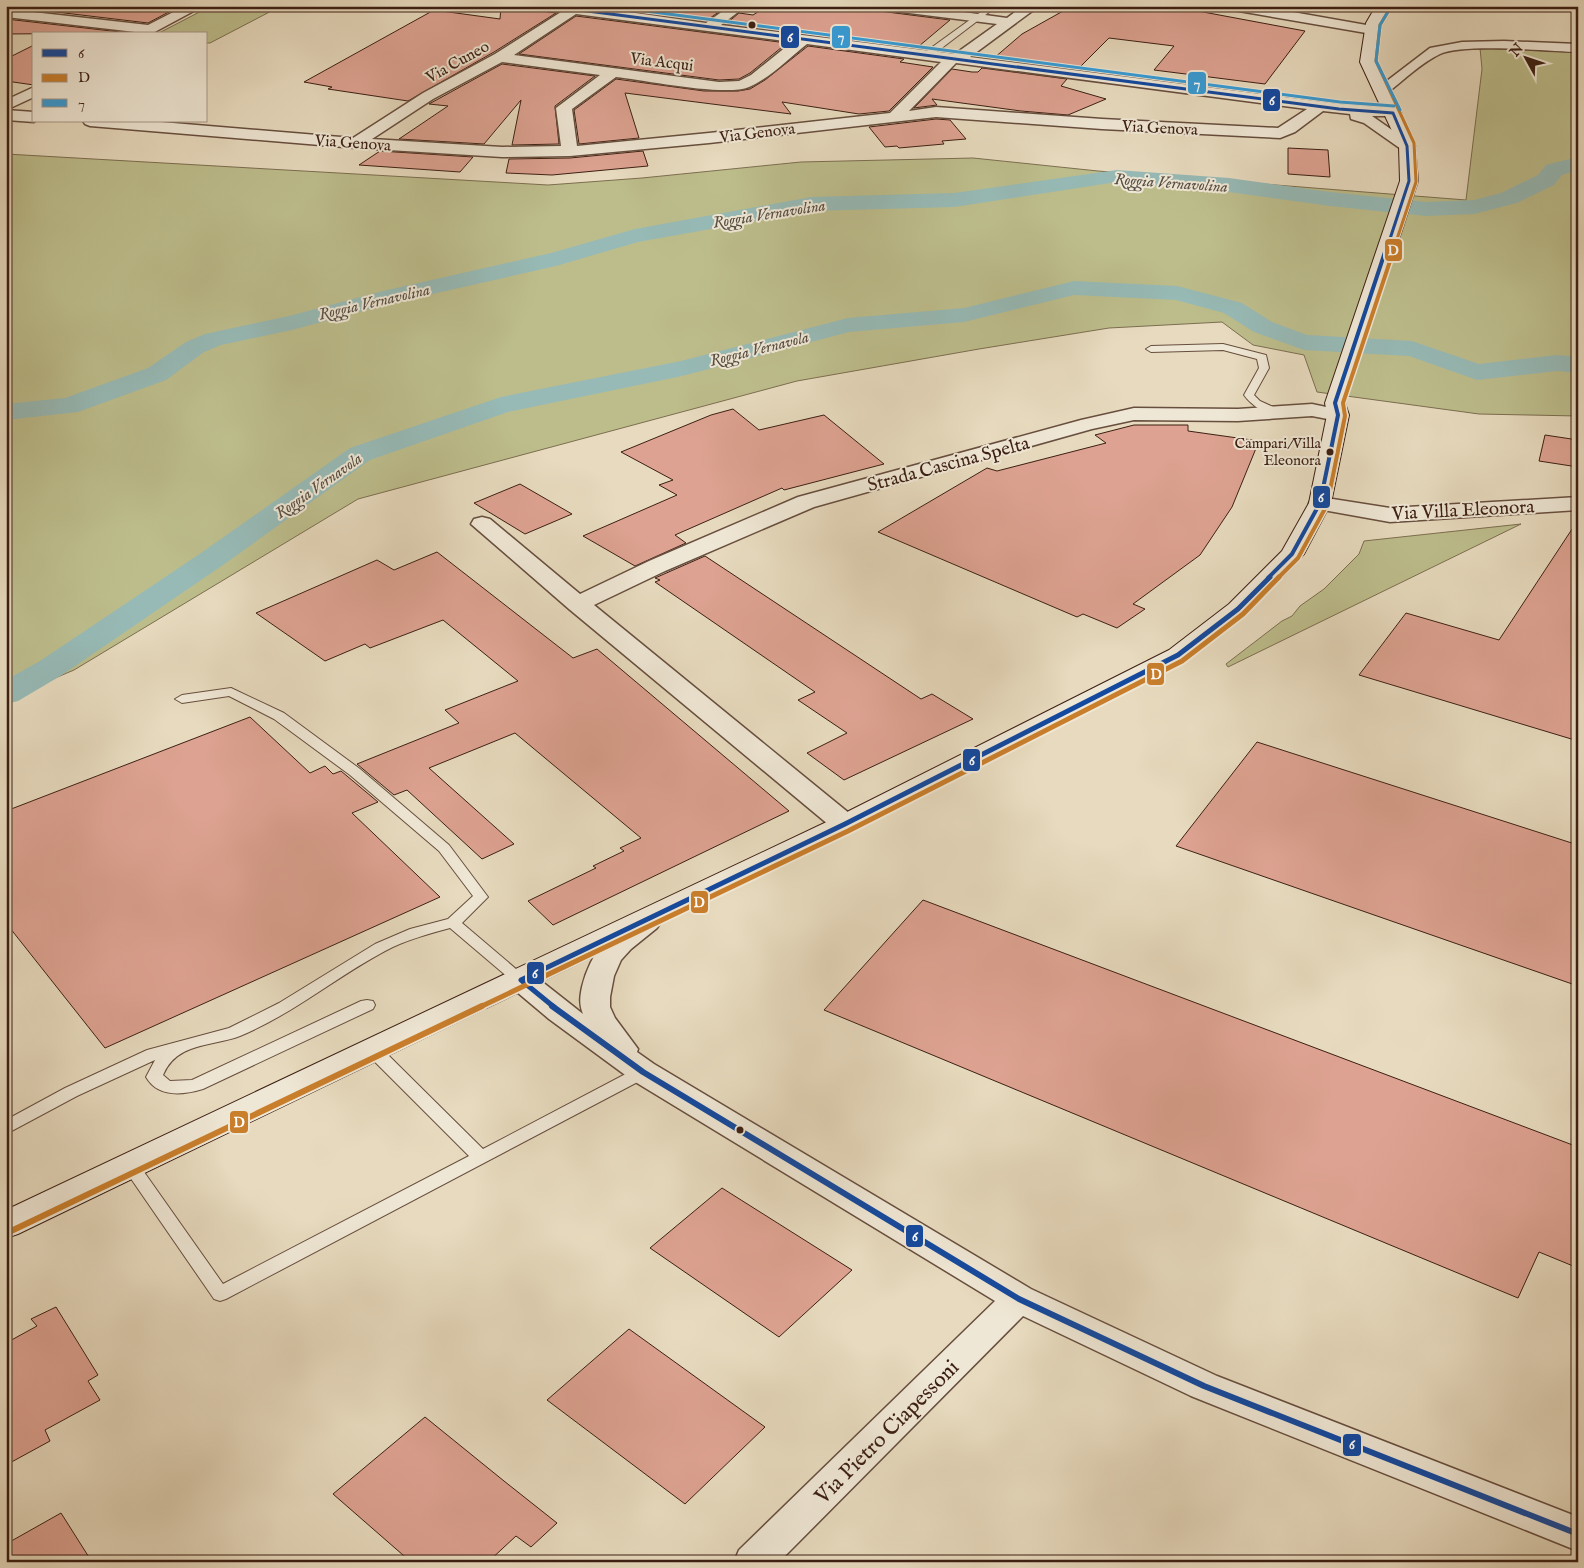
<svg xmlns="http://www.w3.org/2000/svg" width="1584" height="1568" font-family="'IM FELL English',serif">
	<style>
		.green { fill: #bdbd8c; stroke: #7c6e50 }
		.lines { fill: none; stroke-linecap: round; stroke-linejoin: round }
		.canal { fill: #97bab6; fill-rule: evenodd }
		.building { fill: #dda291; stroke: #3c1f13 }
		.lane-casing { stroke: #674e3e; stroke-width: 2 }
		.street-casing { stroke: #674e3e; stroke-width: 3 }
		.secondary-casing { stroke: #3c1f13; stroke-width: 2 }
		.lane { fill: #efe7d5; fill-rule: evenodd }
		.street { fill: #efe7d5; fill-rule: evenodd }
		.secondary { fill: #efe7d5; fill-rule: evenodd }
		.bus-1-far3-casing { stroke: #efe7d5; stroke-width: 5 }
		.bus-1-far2-casing { stroke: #efe7d5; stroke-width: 7 }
		.bus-1-far1-casing { stroke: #efe7d5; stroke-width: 9 }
		.bus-1-casing { stroke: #efe7d5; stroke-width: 10 }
		.bus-2-far3-casing { stroke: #efe7d5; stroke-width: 5 }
		.bus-2-far2-casing { stroke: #efe7d5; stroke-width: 7 }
		.bus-2-far1-casing { stroke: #efe7d5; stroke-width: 9 }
		.bus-2-casing { stroke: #efe7d5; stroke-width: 10 }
		.bus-3-casing { stroke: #efe7d5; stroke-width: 5 }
		.bus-1-far3 { stroke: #13499f; stroke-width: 3 }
		.bus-1-far2 { stroke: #13499f; stroke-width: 4 }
		.bus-1-far1 { stroke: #13499f; stroke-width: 5 }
		.bus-1 { stroke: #13499f; stroke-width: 6 }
		.bus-2-far3 { stroke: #c97e2b; stroke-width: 3 }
		.bus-2-far2 { stroke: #c97e2b; stroke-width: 4 }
		.bus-2-far1 { stroke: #c97e2b; stroke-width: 5 }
		.bus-2 { stroke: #c97e2b; stroke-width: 6 }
		.bus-3 { stroke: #379cd6; stroke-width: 3 }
		.bus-dot { fill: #3c1f13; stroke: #efe7d5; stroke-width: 2 }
		.labels { text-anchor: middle; stroke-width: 4; stroke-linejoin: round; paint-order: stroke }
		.far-bus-label { font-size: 15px; fill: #3c1f13; stroke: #efe7d5; text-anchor: end }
		.far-street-label { font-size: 16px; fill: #3c1f13; stroke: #efe7d5 }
		.far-water-label { font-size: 16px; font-style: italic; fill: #574e44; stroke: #efe7d5 }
		.street-label { font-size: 19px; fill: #3c1f13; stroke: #efe7d5 }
		.near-street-label { font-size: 22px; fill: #3c1f13; stroke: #efe7d5 }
		.line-badge { stroke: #efe7d5; stroke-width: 2 }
		.badge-label { font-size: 14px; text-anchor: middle; font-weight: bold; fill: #fff }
	</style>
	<rect width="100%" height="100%" fill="#e7dabe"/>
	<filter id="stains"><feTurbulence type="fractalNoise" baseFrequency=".004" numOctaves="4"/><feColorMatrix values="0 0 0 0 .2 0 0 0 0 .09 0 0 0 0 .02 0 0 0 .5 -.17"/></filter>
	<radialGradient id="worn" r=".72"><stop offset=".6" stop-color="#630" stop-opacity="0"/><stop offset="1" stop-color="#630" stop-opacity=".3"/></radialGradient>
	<path class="green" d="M211 6H281L210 43H206V34H157Z
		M1480 48 1578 49V416L1479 414 1317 392 1304 355 1253 345 1222 322 1109 328 979 349 797 381 358 499 74 670 6 699V154L548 185 642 178 801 162 973 158 1098 171 1466 200 1482 69Z
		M1521 524 1228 667 1226 664 1282 621 1292 616 1300 606 1324 589 1359 554 1364 541Z"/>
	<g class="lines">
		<path class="canal" d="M1578 157V170L1562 175 1554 185 1517 203 1474 214 1426 216 1330 206 1229 192 1117 182 954 207 811 211 638 242 556 266 388 304 292 330 221 345 204 352 166 380 78 412 6 420V404L65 398 148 368 186 342 205 334 289 316 383 291 551 253 635 229 811 197 954 193 1117 170 1229 178 1330 192 1426 202 1474 200 1501 193 1538 175 1546 165Z
			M1074 281 1177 286 1242 303 1272 322 1307 335 1412 341 1479 364 1557 355 1578 357V373L1557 371 1477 380 1409 356 1304 350 1254 332 1224 313 1176 300 1074 295 964 322 849 332 682 376 508 412 370 460 223 565 62 675 18 701 6 704V680L40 661 201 553 350 448 501 397 681 361 848 318 964 308Z"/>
	</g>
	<path class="building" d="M6 6H180L148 23Z
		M501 6H538L542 11 556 13 494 52 408 101 328 89 332 87 304 82 434 10 500 19Z
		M601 6H678L720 11 706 21Z
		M767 6H840L950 20 918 47 726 24 739 13 753 15Z
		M1072 6H1171L1305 31 1265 84 1154 70 1174 46 1109 38 1078 69 994 58 1022 34Z
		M576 16 787 43 750 73 739 79 719 80 519 54Z
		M6 19 129 33 6 34Z
		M34 45V85L6 81V59Z
		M808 46 904 59 900 62 933 67 889 111 859 114 782 102 791 114 625 93 639 138 579 144 574 110 616 79 704 91H738L750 89 765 80Z
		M502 64 595 76 555 106 559 144 512 145 521 100 484 144 399 139 448 106 429 104Z
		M982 68 1067 79 1061 86 1106 99 1068 115 1021 111 932 99 937 105 914 108 952 69 972 72H978Z
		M936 119 950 120 966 139 942 141 944 144 899 148 897 146 885 147 869 127Z
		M1288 148 1328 150 1330 177 1288 174Z
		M380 151 473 157 460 172 359 165Z
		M643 151 648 166 552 175 506 173 509 159 570 158Z
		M733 409 759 430 824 415 884 464 784 490 782 488 675 535 686 543 635 566 583 536 677 495 659 485 673 480 621 452 711 415Z
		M1134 425H1188V431L1259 441 1232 507 1200 555 1133 604 1145 609 1117 628 1083 614 1077 617 878 532 987 468 997 471 1106 443 1095 435Z
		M1545 435 1578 440V467L1539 461Z
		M520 484 572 514 525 534 474 503Z
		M1578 520V741L1359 675 1406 613 1499 640Z
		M437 552 573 658 597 649 789 811 553 925 528 901 596 868 593 866 624 851 620 848 641 838 515 733 429 768 514 844 482 859 407 790 394 795 357 764 459 723 445 710 518 681 443 620 370 648 365 644 325 661 256 613 377 560 394 570Z
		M705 556 921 699 932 694 973 719 844 780 807 753 847 733 798 700 815 692 655 582 660 580 655 578Z
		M250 717 310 773 325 766 333 774 341 771 378 802 352 813 440 897 105 1048 6 923V811Z
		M1257 742 1578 845V986L1176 846Z
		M923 900 1578 1147V1268L1539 1252 1518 1298 824 1010Z
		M722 1188 852 1270 779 1337 650 1248Z
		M56 1307 98 1375 88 1381 100 1400 45 1430 50 1441 6 1465V1343L37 1326 31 1319Z
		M629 1329 765 1427 685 1504 547 1400Z
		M425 1417 504 1481 557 1523 531 1547 516 1536 488 1562H411L333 1494Z
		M61 1513 92 1562H6V1544Z"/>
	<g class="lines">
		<defs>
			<path id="lane" d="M989 6H997L930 57H924V53Z
				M1223 344 1266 355 1269 368 1254 395 1260 401 1282 411 1283 413 1282 415C1269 418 1251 405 1244 395L1259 368 1257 359 1223 350 1151 352 1146 349 1151 346Z
				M231 688 284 713 360 769 449 845 488 897 462 923 529 980 526 984H516L450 928C428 934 406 940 385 951 336 977 293 1014 240 1036 211 1047 177 1042 163 1075L170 1081 192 1080 361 1001 367 1000 373 1001 375 1005 373 1009 203 1089C183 1095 158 1098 146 1077L155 1060 77 1096 6 1134V1120L65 1088 147 1050 229 1028 279 1003 375 944 410 929 448 919 473 896 439 851 350 775 274 719 229 696 182 703 175 699 182 695Z
				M373 1044 379 1046 483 1149 637 1068 643 1066 649 1068 651 1072 649 1076 226 1299 220 1301 214 1299 125 1170 122 1166 125 1162 131 1160 137 1162 223 1284 469 1156 367 1054 365 1050 367 1046Z"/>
			<path id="street" d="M185 6H203L151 34H133L135 32 6 17V9L148 25Z
				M540 6H586L706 23 730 6H746L721 25 955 54 997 24 885 10 878 6H919L1007 18 1023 6H1039L970 57 1339 104 1393 108 1398 110 1401 113 1398 116H1372L1415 146 1413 149H1401L1364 123 1351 119 1350 114 1323 111 1295 132 1280 138 1102 129 936 117 709 143 570 156 502 157 356 148 90 126 85 124 83 121H149L353 138 423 93 495 54 561 12 542 9ZM576 14 792 42 751 75 739 81 719 82 514 55ZM807 44 941 62 890 113 709 133 577 146 572 109 616 77C644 80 726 97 749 87 770 78 788 59 807 44ZM502 62 600 75 556 108 561 146 502 147 372 139 433 99ZM956 63 1307 109 1278 128 1102 119 936 107 909 111Z
				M1226 6H1258L1372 26 1379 30 1372 34 1233 10Z
				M1504 41 1578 44V52C1549 51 1463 43 1440 54 1421 63 1404 80 1387 93H1377L1375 90 1430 48 1462 42Z
				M34 87V97L6 110 34 112V121H35L34 122 6 120V100Z
				M1312 404 1345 411 1348 415 1345 419 1338 421 1312 416 1238 421 1134 420 1092 429 814 507 665 571 594 605 855 818 858 824 855 830 845 832 835 830 569 609 471 524 474 519 482 517 490 519 580 594 649 561 798 497 1081 420 1134 408 1238 409Z
				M1320 497 1390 508 1578 497V510L1390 522 1312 508 1309 503 1312 498Z
				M647 913 657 916 661 922 657 928 631 949 621 960 614 976 610 997V1007L615 1018 638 1049 637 1052 654 1064 1031 1289 1217 1376 1578 1517V1551L1191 1396 1023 1316 779 1562H734L739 1550 995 1301 632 1080 549 1019 511 987 506 980 511 973 521 970 531 973 583 1014C579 1004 580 997 582 987 590 954 613 922 647 913Z"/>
			<path id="secondary" d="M1376 6H1390L1380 23 1376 62 1415 146 1418 181 1345 403 1349 415 1331 503 1304 554 1247 614 1187 660 855 830 18 1234 6 1238V1210L835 818 1169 650 1229 604 1282 551 1309 503 1327 415 1325 403 1400 181 1399 146 1360 62 1366 23Z"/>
		</defs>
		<use href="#lane" class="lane-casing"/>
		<use href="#street" class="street-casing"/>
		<use href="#secondary" class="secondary-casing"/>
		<use href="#lane" class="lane"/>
		<use href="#street" class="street"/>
		<use href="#secondary" class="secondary"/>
		<defs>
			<path id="bus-1-far3" d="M549 6 1339 109 1393 113 1407 146 1409 181 1386 251"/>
			<path id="bus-1-far2" d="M1268 578 1292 554 1320 503 1338 415 1335 403 1386 249"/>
			<path id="bus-1-far1" d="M554 1007 521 980 845 824 1178 655 1238 609 1270 577"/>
			<path id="bus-1" d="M552 1006 643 1072 1019 1299 1204 1386 1578 1534"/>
			<path id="bus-2-far3" d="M1389 10 1380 25 1376 61 1414 143 1416 182 1393 251"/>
			<path id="bus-2-far2" d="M1278 578 1298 558 1327 505 1345 416 1343 403 1394 249"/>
			<path id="bus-2-far1" d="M480 1007 848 831 1182 661 1243 614 1279 577"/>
			<path id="bus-2" d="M9 1232 482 1006"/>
			<path id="bus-3" d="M607 6 1340 102 1394 106
				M1389 10 1380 25 1376 61 1400 110"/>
		</defs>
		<use href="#bus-1-far3" class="bus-1-far3-casing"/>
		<use href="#bus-1-far2" class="bus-1-far2-casing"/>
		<use href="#bus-1-far1" class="bus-1-far1-casing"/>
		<use href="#bus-1" class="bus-1-casing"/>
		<use href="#bus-2-far3" class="bus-2-far3-casing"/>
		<use href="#bus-2-far2" class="bus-2-far2-casing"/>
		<use href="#bus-2-far1" class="bus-2-far1-casing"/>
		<use href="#bus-2" class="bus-2-casing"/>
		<use href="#bus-3" class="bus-3-casing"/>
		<use href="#bus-1-far3" class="bus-1-far3"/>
		<use href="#bus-1-far2" class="bus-1-far2"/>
		<use href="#bus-1-far1" class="bus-1-far1"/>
		<use href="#bus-1" class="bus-1"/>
		<use href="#bus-2-far3" class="bus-2-far3"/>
		<use href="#bus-2-far2" class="bus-2-far2"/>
		<use href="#bus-2-far1" class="bus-2-far1"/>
		<use href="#bus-2" class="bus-2"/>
		<use href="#bus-3" class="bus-3"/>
	</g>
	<g class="bus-dot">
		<circle cx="752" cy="25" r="4.5"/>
		<circle cx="1330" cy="452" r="4.5"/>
		<circle cx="740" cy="1130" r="4.5"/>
	</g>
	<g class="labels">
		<g class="far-bus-label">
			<text x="1321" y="448">Campari/Villa<tspan x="1321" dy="17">Eleonora</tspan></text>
		</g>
		<g class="far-street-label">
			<text transform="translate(457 61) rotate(-29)" y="6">Via Cuneo</text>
			<text transform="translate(662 61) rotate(7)" y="6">Via Acqui</text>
			<text transform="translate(1160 127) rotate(3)" y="6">Via Genova</text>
			<text transform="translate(757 132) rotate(-7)" y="6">Via Genova</text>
			<text transform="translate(353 142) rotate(4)" y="6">Via Genova</text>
		</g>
		<g class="far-water-label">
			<text transform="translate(1171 182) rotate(4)" y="6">Roggia Vernavolina</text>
			<text transform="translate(769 213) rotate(-9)" y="6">Roggia Vernavolina</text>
			<text transform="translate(374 301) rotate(-13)" y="6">Roggia Vernavolina</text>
			<text transform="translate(759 348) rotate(-14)" y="6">Roggia Vernavola</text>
			<text transform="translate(318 485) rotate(-35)" y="6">Roggia Vernavola</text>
		</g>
		<g class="street-label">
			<text transform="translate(948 463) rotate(-15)" y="7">Strada Cascina Spelta</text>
			<text transform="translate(1463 509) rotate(-3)" y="7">Via Villa Eleonora</text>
		</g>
		<g class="near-street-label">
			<text transform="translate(886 1431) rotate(-45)" y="8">Via Pietro Ciapessoni</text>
		</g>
	</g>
	<g class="line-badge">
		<rect x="831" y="25" width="20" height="24" rx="5" fill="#379cd6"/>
		<rect x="780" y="25" width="20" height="24" rx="5" fill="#13499f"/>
		<rect x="1187" y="71" width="20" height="24" rx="5" fill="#379cd6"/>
		<rect x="1262" y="88" width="19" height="24" rx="5" fill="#13499f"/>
		<rect x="1384" y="238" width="19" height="24" rx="5" fill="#c97e2b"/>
		<rect x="1312" y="485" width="19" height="24" rx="5" fill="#13499f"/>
		<rect x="1146" y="662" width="19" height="24" rx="5" fill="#c97e2b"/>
		<rect x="962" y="748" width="19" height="24" rx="5" fill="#13499f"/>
		<rect x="690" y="890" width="19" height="24" rx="5" fill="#c97e2b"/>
		<rect x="526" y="961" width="19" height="24" rx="5" fill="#13499f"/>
		<rect x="229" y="1110" width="20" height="24" rx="5" fill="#c97e2b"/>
		<rect x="905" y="1224" width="19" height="24" rx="5" fill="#13499f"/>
		<rect x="1342" y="1433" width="20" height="24" rx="5" fill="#13499f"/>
	</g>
	<g class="badge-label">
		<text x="841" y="41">7</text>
		<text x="790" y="42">6</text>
		<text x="1197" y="88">7</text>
		<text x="1272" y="105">6</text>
		<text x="1393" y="255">D</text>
		<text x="1321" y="502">6</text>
		<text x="1156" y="679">D</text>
		<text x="972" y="765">6</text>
		<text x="699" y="907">D</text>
		<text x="535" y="978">6</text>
		<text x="239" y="1127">D</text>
		<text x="915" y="1241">6</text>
		<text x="1352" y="1449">6</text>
	</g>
	<rect width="1584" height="1568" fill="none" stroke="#e7dabe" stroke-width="25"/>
	<rect x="8" y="8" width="1569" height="1553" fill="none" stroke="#3c1f13" stroke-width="2.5"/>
	<rect x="12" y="12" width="1559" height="1543" fill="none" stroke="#3c1f13"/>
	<rect x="32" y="32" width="175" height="90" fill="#efe7d5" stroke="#a79787"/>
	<rect x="42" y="49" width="25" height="8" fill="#13499f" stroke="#a79787"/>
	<text x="78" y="58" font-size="15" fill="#3c1f13">6</text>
	<rect x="42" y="74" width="25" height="8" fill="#c97e2b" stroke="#a79787"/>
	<text x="78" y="82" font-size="15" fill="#3c1f13">D</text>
	<rect x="42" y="99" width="25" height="8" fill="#379cd6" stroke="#a79787"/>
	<text x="78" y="108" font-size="15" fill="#3c1f13">7</text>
	<g transform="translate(1526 58) rotate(310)" stroke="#efe7d5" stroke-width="4" paint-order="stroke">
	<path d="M0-4L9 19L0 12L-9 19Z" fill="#3c1f13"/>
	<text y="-8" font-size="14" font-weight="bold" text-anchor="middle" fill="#3c1f13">N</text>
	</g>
	<rect width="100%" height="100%" filter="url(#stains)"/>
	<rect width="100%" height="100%" fill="url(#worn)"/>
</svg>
